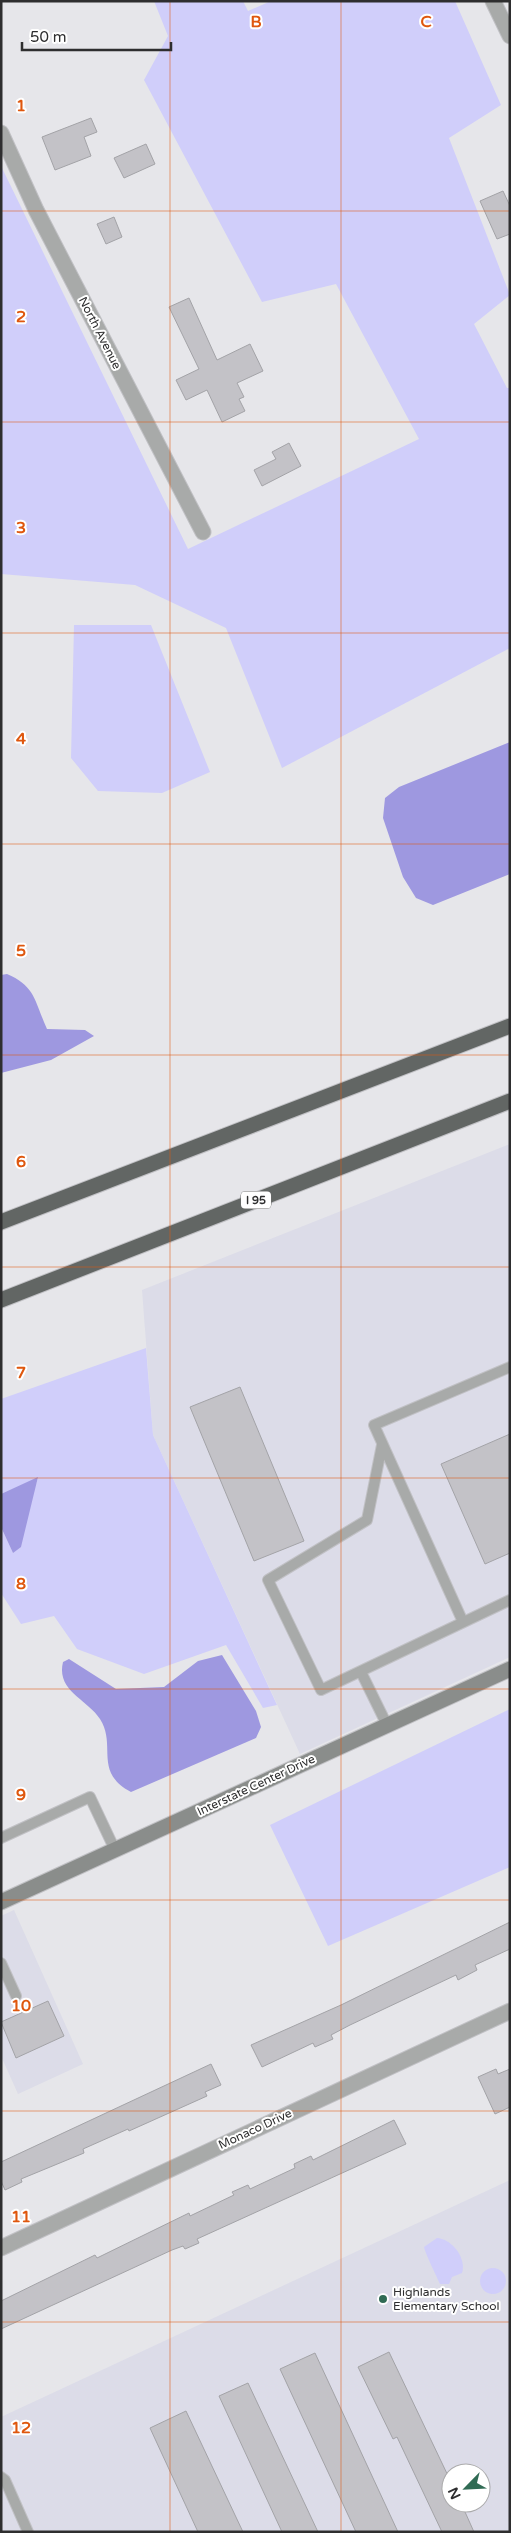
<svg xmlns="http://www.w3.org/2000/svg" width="511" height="2533" font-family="'Varela Round',sans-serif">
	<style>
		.built { fill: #dcdce8; fill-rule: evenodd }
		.green { fill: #d0cefa }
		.water { fill: #9e98e0 }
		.building { fill: #c3c2c7; stroke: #a3a3a7 }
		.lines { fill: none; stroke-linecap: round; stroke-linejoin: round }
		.lane-casing { stroke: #c1c1c5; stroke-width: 12 }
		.street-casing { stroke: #c1c1c5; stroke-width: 17 }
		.secondary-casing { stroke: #c1c1c5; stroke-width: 17 }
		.highway-casing { stroke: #c1c1c5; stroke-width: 17 }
		.lane { stroke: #a8aaa9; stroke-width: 10 }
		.street { stroke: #a8aaa9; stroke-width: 15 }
		.secondary { stroke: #8a8d8b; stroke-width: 15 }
		.highway { stroke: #626664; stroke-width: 15 }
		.grid { fill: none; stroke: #df570e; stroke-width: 1; stroke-opacity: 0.55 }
		.poi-dot { fill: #306b54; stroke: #fff; stroke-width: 2 }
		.labels { text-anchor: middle; stroke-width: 4; stroke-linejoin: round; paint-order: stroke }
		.shield { fill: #fff; stroke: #6d6d6d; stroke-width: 1 }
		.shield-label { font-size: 11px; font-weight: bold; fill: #2e2e2f }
		.street-label { font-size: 12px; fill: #2e2e2f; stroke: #fff }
		.poi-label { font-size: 12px; fill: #2e2e2f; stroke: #fff; text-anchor: start }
		.grid-label { font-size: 16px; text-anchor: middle; font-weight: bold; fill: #df570e; stroke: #fff; stroke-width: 4; stroke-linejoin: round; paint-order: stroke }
	</style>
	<rect width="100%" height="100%" fill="#e6e6ea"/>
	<path class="built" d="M510 1144V1657L300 1754 153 1435 142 1290Z
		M14 1910 83 2064 18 2094 1 2056V1916Z
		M510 2180V2532H1V2417ZM451 2473H481V2503H451Z"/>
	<path class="green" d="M154 1H243L248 11 271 1H455L501 105 449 138 510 295 474 324 507 388H510V648L282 768 226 628 135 585 1 574V166L188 549 419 439 336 284 262 302 144 80 168 36Z
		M74 625H151L210 772 162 793 98 791 71 758Z
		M146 1348 153 1435 277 1705 263 1708 226 1645 144 1674 77 1649 54 1616 21 1624 1 1593V1527L13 1553 38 1478 1 1494V1399Z
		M510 1709V1867L328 1946 270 1825Z
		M437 2238C452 2239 467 2258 462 2273L452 2277 449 2284H440C437 2277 425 2253 424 2247Z
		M480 2281a13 13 0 1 1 26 0a13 13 0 1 1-26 0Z"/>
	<path class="water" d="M510 742V874L433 905 416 898 403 877 383 818 385 798 399 787Z
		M7 974C36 986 35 1003 47 1029L85 1030 94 1036 51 1060 1 1073V975Z
		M38 1477 21 1547 13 1553 1 1527V1494Z
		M222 1655 256 1711 261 1727 256 1738 131 1792C93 1772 117 1745 100 1719 87 1699 56 1691 63 1662L69 1659 116 1689 164 1687 198 1661Z"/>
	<path class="building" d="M91 118 97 132 84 137 91 156 55 170 42 137Z
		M146 144 155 164 124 178 114 158Z
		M503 191 510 206V234L497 239 480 201Z
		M114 217 122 237 106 244 97 224Z
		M189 298 217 360 250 344 263 371 237 383 244 397 239 399 245 411 222 422 207 390 186 400 176 380 199 369 169 307Z
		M289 443 301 466 262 486 254 470 276 459 272 452Z
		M240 1387 304 1541 254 1561 190 1407Z
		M510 1434V1553L485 1564 441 1464Z
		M510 1922V1949L475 1965 477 1970 458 1980 456 1975 350 2025 331 2035 333 2039 315 2047 313 2043 262 2067 251 2045 341 2005Z
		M48 2001 64 2036 16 2058 1 2022Z
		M211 2064 221 2085 205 2092 207 2096 129 2131 128 2129 83 2149 84 2153 21 2179 22 2182 5 2190 1 2181V2162Z
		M496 2069 498 2074 510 2069V2107L495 2114 478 2077Z
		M394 2120 406 2144 197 2239 199 2243 185 2249 183 2246 172 2250 1 2329V2301L95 2255 97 2258 189 2213 190 2216 234 2195 232 2192 248 2185 250 2189 295 2168 294 2164 311 2156 313 2160Z
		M389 2352 451 2482V2503H461L474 2532H442L397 2437 393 2439 358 2367Z
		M315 2353 398 2532H356L280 2369Z
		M248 2383 318 2532H282L219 2396Z
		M186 2411 243 2532H198L150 2428Z"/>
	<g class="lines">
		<defs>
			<path id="lane" d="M382 1445 367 1520 268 1580 321 1690 510 1600
				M463 1622 374 1425 510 1367
				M361 1672 387 1725
				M1 1838 90 1797 115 1850
				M1 1963 16 1996
				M1 2477 5 2480 28 2532"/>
			<path id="street" d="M493 1 510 36
				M1 133 36 210 203 532
				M1 2248 510 2011"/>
			<path id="secondary" d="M1 1902 510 1669"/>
			<path id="highway" d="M1 1222 510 1026
				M1 1300 510 1101"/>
		</defs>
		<use href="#lane" class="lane-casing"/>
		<use href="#street" class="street-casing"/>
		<use href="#secondary" class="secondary-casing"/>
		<use href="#highway" class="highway-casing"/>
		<use href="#lane" class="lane"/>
		<use href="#street" class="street"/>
		<use href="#secondary" class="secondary"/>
		<use href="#highway" class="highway"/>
	</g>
	<path class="grid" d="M170 1V2532M341 1V2532M1 211H510M1 422H510M1 633H510M1 844H510M1 1055H510M1 1267H510M1 1478H510M1 1689H510M1 1900H510M1 2111H510M1 2322H510"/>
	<circle class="poi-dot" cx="383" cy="2299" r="5"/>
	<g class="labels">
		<rect class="shield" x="241" y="1191.5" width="30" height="17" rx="4"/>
		<g class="shield-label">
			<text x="256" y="1204">I 95</text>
		</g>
		<g class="street-label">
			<text transform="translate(100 333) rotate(63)" y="4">North Avenue</text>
			<text transform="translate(256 1785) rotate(-25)" y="4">Interstate Center Drive</text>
			<text transform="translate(255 2129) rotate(-25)" y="4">Monaco Drive</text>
		</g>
		<g class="poi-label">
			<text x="393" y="2296">Highlands<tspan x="393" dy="14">Elementary School</tspan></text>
		</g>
	</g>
	<g class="grid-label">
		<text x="256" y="27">B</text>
		<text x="426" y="27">C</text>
		<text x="21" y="111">1</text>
		<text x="21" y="322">2</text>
		<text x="21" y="533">3</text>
		<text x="21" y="744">4</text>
		<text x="21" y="956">5</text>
		<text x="21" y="1167">6</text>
		<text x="21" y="1378">7</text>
		<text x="21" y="1589">8</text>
		<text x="21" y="1800">9</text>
		<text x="21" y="2011">10</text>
		<text x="21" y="2222">11</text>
		<text x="21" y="2433">12</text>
	</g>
	<rect width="511" height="2533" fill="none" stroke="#2e2e2f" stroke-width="5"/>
	<g transform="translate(466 2488) rotate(246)"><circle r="24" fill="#ffffff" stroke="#ababac"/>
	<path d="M0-4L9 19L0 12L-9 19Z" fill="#306b54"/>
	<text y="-8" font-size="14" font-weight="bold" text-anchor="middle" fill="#2e2e2f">N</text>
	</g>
	<path d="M22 42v8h149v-8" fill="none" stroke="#2e2e2f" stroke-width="2.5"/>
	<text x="30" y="42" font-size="15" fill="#2e2e2f" stroke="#ffffff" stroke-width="4" paint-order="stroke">50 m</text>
</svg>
